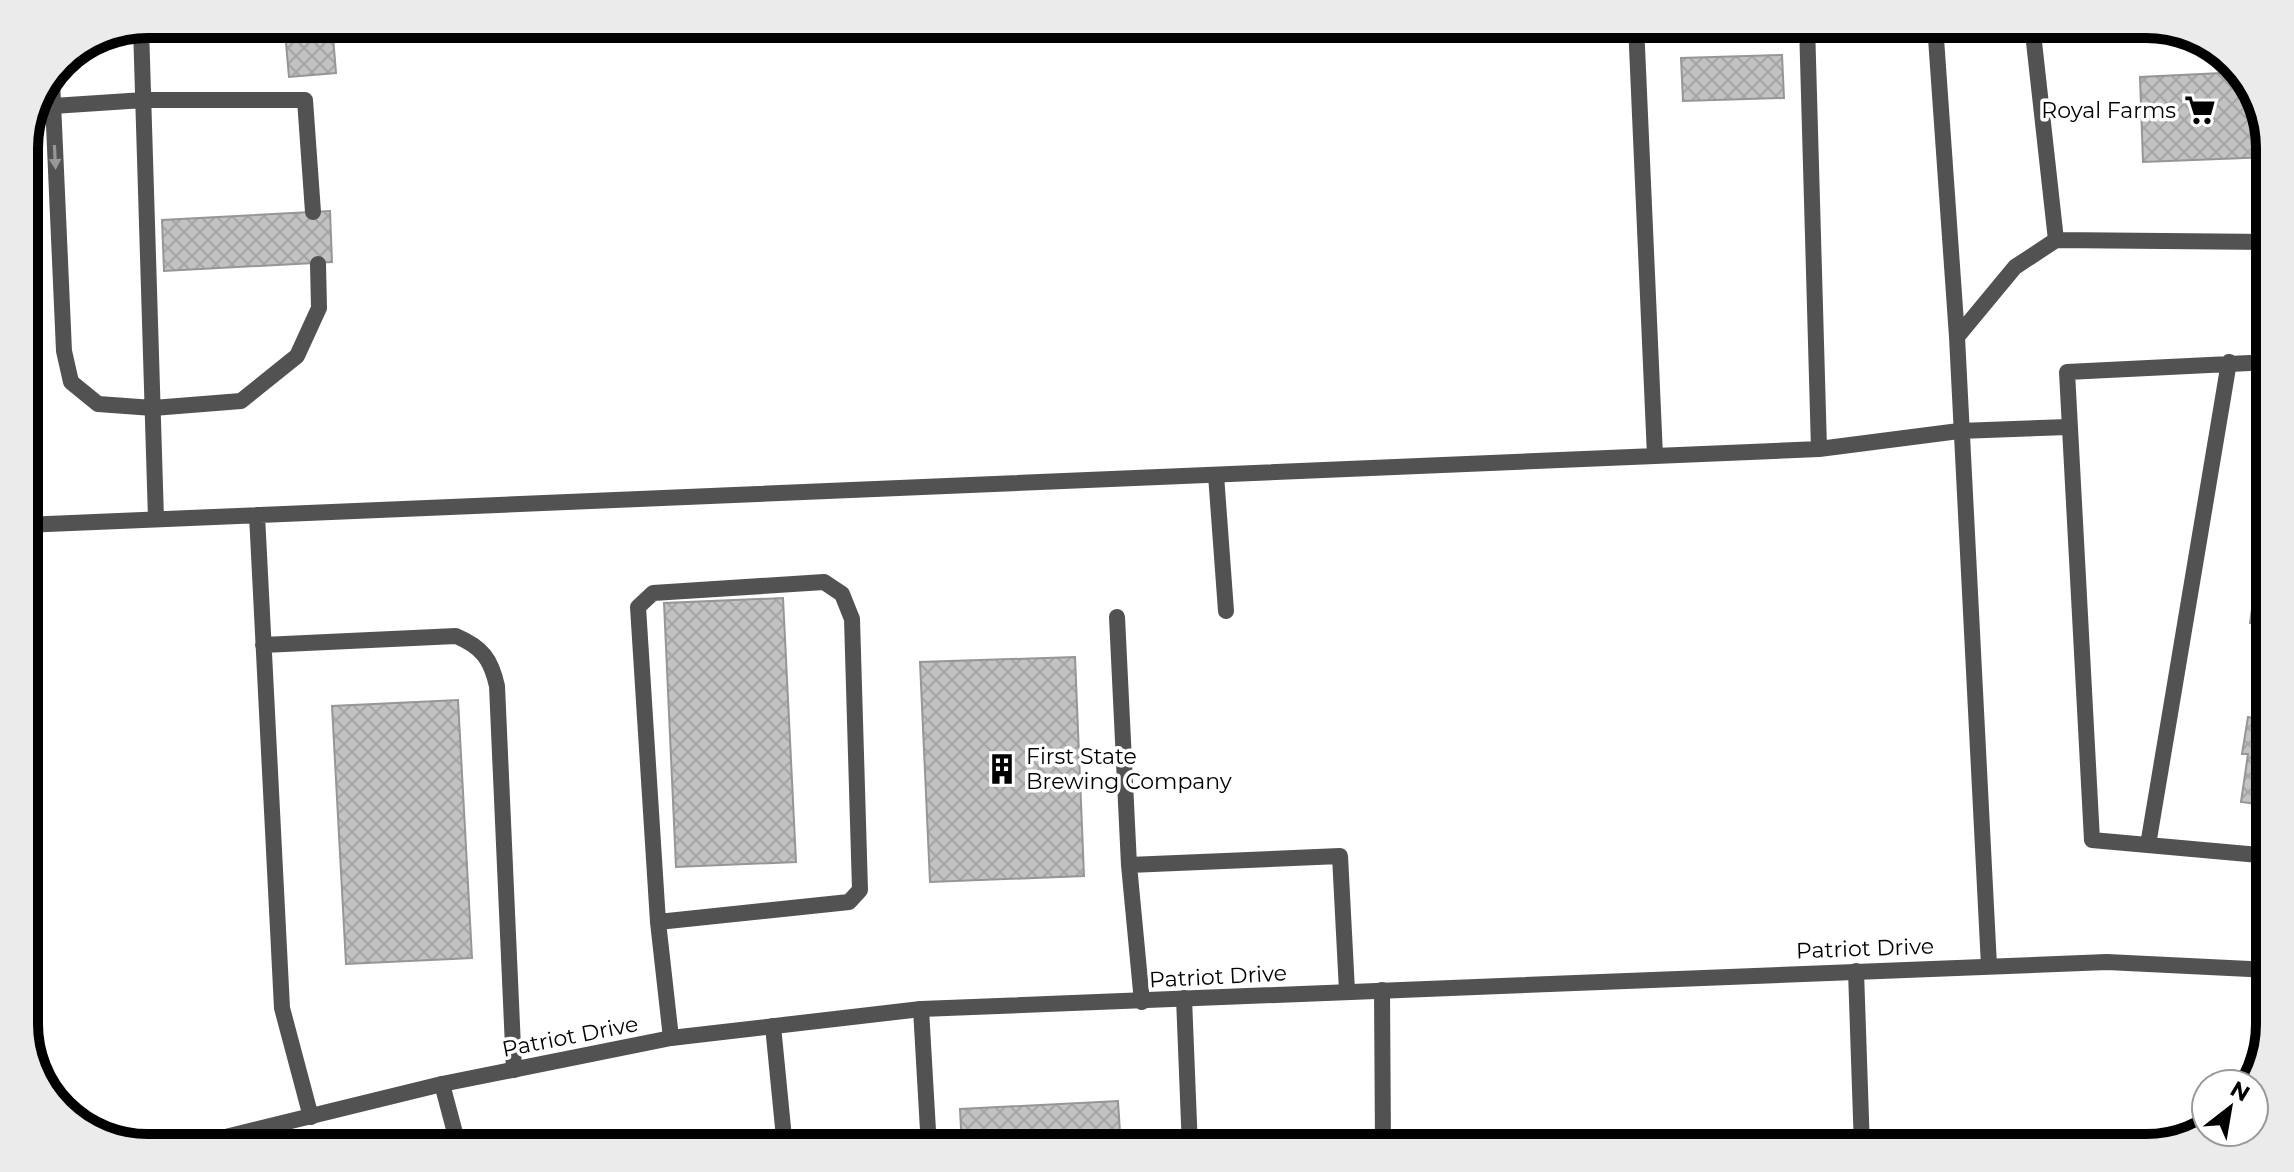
<svg xmlns="http://www.w3.org/2000/svg" width="2294" height="1172" font-family="Montserrat,sans-serif">
	<style>
		.building { fill: url(#building-cross-hatch); stroke: #969696; stroke-width: 2 }
		.lines { fill: none; stroke-linecap: round; stroke-linejoin: round }
		.service { stroke: #525252; stroke-width: 16 }
		.minor { stroke: #525252; stroke-width: 16 }
		.oneway { fill: #979797 }
		.labels { text-anchor: middle; stroke-width: 7; stroke-linejoin: round; paint-order: stroke }
		.poi-label { font-size: 22px; fill: #000; stroke: #fff; text-anchor: end }
		.street-label { font-size: 22px; fill: #000; stroke: #fff }
		.rim { fill: none; stroke: #000; stroke-width: 10 }
	</style>
	<defs>
		<pattern id="building-cross-hatch" width="8" height="8" patternUnits="userSpaceOnUse" patternTransform="scale(2)"><rect width="8" height="8" fill="#c2c2c2"/><path d="M0 0l8 8M0 8l8-8" fill="none" stroke="#a5a5a5"/></pattern>
	</defs>
	<rect width="100%" height="100%" fill="#fff"/>
	<path class="building" d="M251 24H332L336 73 289 77 285 32 252 35Z
		M1782 55 1784 98 1683 101 1681 58Z
		M2242 72 2249 79 2270 140V157L2143 162 2140 77Z
		M330 211 332 262 164 271 162 220Z
		M2258 569 2270 571V814L2263 813 2264 805 2241 802 2248 754H2242L2248 717 2253 718 2267 626 2250 623Z
		M783 598 796 862 676 867 664 603Z
		M1075 657 1084 876 930 882 920 662Z
		M458 700 472 958 346 964 332 706Z
		M1118 1101 1121 1148H962L960 1109Z"/>
	<g class="lines">
		<path class="service" d="M1636 24 1655 456
			M1807 24 1819 449
			M1935 24 1957 337 1989 966
			M2032 24 2056 240
			M141 27 156 519
			M52 80 64 351 71 382 98 404 153 408 241 401 297 356 319 308 318 264
			M53 106 144 100H305L313 212
			M1957 337 2015 267 2056 240 2270 242
			M2270 362 2067 372 2092 840 2270 856
			M1216 475 1226 611
			M257 515 282 1008 311 1117
			M24 525 1819 449 1959 431 2068 427
			M1117 617 1129 865 1142 1002
			M263 645 456 636C482 647 491 659 497 686L514 1070
			M2148 845 2229 362
			M1129 865 1340 856 1347 991
			M658 922 849 902 860 890 852 619 842 594 824 582 653 593 638 607 658 922 671 1038
			M1856 971 1862 1148
			M1382 990 1383 1148
			M1184 998 1190 1148
			M921 1009 929 1148
			M773 1026 785 1148
			M442 1084 459 1148"/>
		<path class="minor" d="M181 1148 442 1084 671 1038 921 1009 2107 962 2270 970"/>
	</g>
	<defs><path id="oneway-solid" d="M-6-.8H1V-3.2L6.5 0L1 3.2V.8H-6Z" transform="scale(2)"/></defs>
	<use class="oneway" href="#oneway-solid" transform="translate(55 157) rotate(87)"/>
	<defs>
		<symbol id="supermarket-bare" viewBox="-9 -9 18 18"><path d="M-6-5.5h2.5l.6 2H6L4.5 2H-2.5L-4.4-4H-6ZM-1.5 3.2a1.3 1.3 0 1 0 .1 0ZM3 3.2a1.3 1.3 0 1 0 .1 0Z" fill="#000" stroke="#fff" stroke-width="2.5" paint-order="stroke"/></symbol>
		<symbol id="building-bare" viewBox="-9 -9 18 18"><path d="M-4-6H4V6H1V3H-1V6H-4ZM-2.5-4.3h1.7v1.8h-1.7ZM.8-4.3h1.7v1.8H.8ZM-2.5-1h1.7V.8h-1.7ZM.8-1h1.7V.8H.8Z" fill="#000" stroke="#fff" stroke-width="2.5" paint-order="stroke"/></symbol>
	</defs>
	<g fill-rule="evenodd">
		<use href="#supermarket-bare" x="2178" y="88" width="44" height="44"/>
		<use href="#building-bare" x="980" y="747" width="44" height="44"/>
	</g>
	<g class="labels">
		<g class="poi-label">
			<text x="2176" y="118">Royal Farms</text>
			<text x="1026" y="764" text-anchor="start">First State<tspan x="1026" dy="25">Brewing Company</tspan></text>
		</g>
		<g class="street-label">
			<text transform="translate(1865 948) rotate(-2)" y="8">Patriot Drive</text>
			<text transform="translate(1218 976) rotate(-3)" y="8">Patriot Drive</text>
			<text transform="translate(570 1036) rotate(-11)" y="8">Patriot Drive</text>
		</g>
	</g>
	<path d="M0 0H2294V1172H0ZM148 38H2146A110 110 0 0 1 2256 148V1024A110 110 0 0 1 2146 1134H148A110 110 0 0 1 38 1024V148A110 110 0 0 1 148 38Z" fill="#ebebeb" fill-rule="evenodd"/>
	<path class="rim" d="M148 38H2146A110 110 0 0 1 2256 148V1024A110 110 0 0 1 2146 1134H148A110 110 0 0 1 38 1024V148A110 110 0 0 1 148 38Z"/>
	<g transform="translate(2230 1108) rotate(31)"><circle r="38" fill="#ffffff" stroke="#999999" stroke-width="2"/>
	<path d="M0-6L14 30L0 20L-14 30Z" fill="#000000"/>
	<text y="-12" font-size="22" font-weight="bold" text-anchor="middle" fill="#000000">N</text>
	</g>
</svg>
